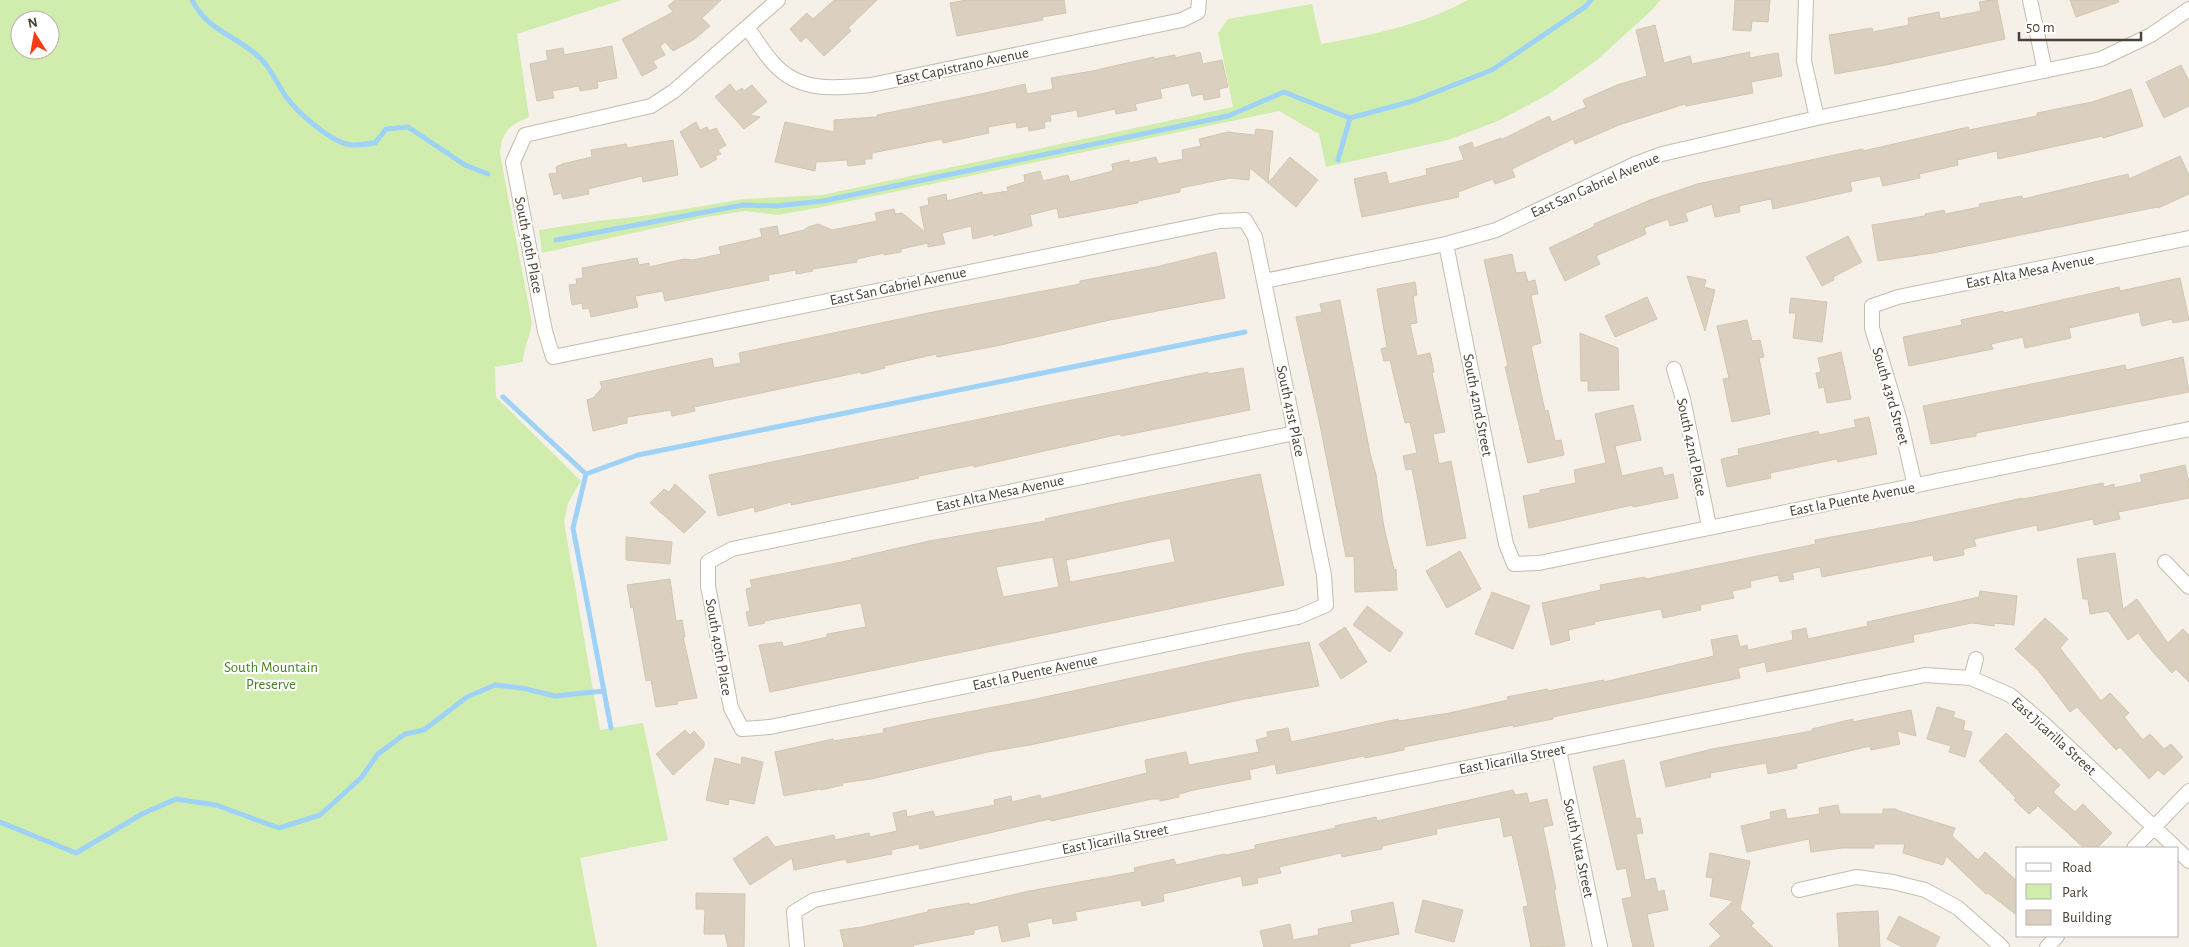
<svg xmlns="http://www.w3.org/2000/svg" width="2189" height="947" font-family="'Alegreya Sans',sans-serif">
	<style>
		.green { fill: #d0edad; fill-rule: evenodd }
		.lines { fill: none; stroke-linecap: round; stroke-linejoin: round }
		.stream { stroke: #9fd2f7; stroke-width: 5 }
		.building { fill: #dbd0bf; stroke: #d4c6af; fill-rule: evenodd }
		.street-casing { stroke: #c5bdac; stroke-width: 16 }
		.street { stroke: #fff; stroke-width: 14 }
		.labels { text-anchor: middle; stroke-width: 4.5; stroke-linejoin: round; paint-order: stroke }
		.street-label { font-size: 15px; fill: #4a4236; stroke: #fff }
		.park-label { font-size: 15px; fill: #468223; stroke: #fff }
	</style>
	<rect width="100%" height="100%" fill="#f5f1e8"/>
	<path class="green" d="M0 0H622L517 34 529 117C510 125 501 132 500 154L532 323C530 337 523 349 523 362L495 367 496 397 581 481 568 503 564 522 600 730 643 723 668 840 580 858 597 947H0ZM20 20H50V50H20Z
		M1468 0H1660L1653 9 1597 60 1549 94 1498 121 1448 140 1326 167 1319 134 1279 111 822 207 778 215 745 211 706 217 542 253 539 230 597 221 643 216 744 199 822 195 1233 107 1218 33 1228 19 1312 4 1321 44C1372 35 1422 25 1468 0Z"/>
	<g class="lines">
		<path class="stream" d="M192 0C208 33 242 37 264 62 273 73 279 87 287 98 298 113 333 144 352 145 359 145 367 144 375 143L386 129 408 127 465 165 488 174
			M1338 160 1350 118
			M556 240 743 205 776 206 823 201 1228 116 1284 92 1350 118 1413 101 1492 70 1585 7 1591 0
			M503 397 586 474
			M611 728 573 528 586 474 638 455 1245 332
			M0 822 76 853 142 814 176 799 216 805 279 828 320 815 361 778 378 754 405 734 424 730 467 697 495 685 522 688 555 696 604 691"/>
	</g>
	<path class="building" d="M675 0H721L702 18 710 26 695 39 673 51 665 42 660 46 665 55 653 61 657 68 642 76 622 39 673 12 668 6Z
		M834 0H877L848 28 851 31 824 56 806 37 801 42 790 29 807 13 813 19Z
		M966 0H1064L1066 13 1042 17 1043 20 957 36 950 3Z
		M1735 0H1770L1768 22 1752 21 1751 31 1733 30Z
		M1990 0H1997L2005 39 1886 65 1835 74 1829 35 1872 28 1873 32 1909 25 1908 18 1939 12 1940 19 1981 11 1979 2Z
		M2070 0H2118L2119 2 2076 17Z
		M1655 25 1664 63 1690 56 1692 64 1750 52 1749 58 1778 53 1782 76 1751 82 1753 93 1686 106 1685 104 1619 125 1575 144 1573 139 1512 169 1515 177 1495 184 1493 179 1458 192 1459 197 1362 217 1354 179 1386 172 1389 184 1427 175 1426 169 1464 160 1459 147 1472 142 1474 148 1501 138V140L1549 116 1552 122 1586 107 1583 100 1617 85 1647 76 1636 30Z
		M612 46 617 78 597 82 598 88 580 91 579 86 552 91 554 98 537 101 530 64 548 60 546 51 563 48 564 55Z
		M1200 52 1203 64 1222 60 1228 87 1219 89 1220 97 1204 100 1203 94 1192 96 1189 83 1160 89 1162 98 1135 104 1137 110 1116 114 1115 109 1078 117 1077 110 1050 115 1051 121 1044 122 1045 128 1029 131 1028 126 1017 128 1016 122 988 127 989 133 961 139 943 143 942 139 872 153V159H865V164L848 166 847 160 816 162 815 171 775 162 785 122 834 132V120L877 117V115L981 94 1025 84 1027 94 1053 89 1051 78 1092 71 1154 57V59L1175 55V58Z
		M2181 65 2189 81V106L2164 118 2146 82Z
		M730 84 736 92 742 88 744 91 752 85 767 102 750 115 760 117 744 129 715 97Z
		M2131 89 2143 126 2103 138V136L1998 159 1997 151 1957 160 1958 165 1919 174 1920 178 1883 186 1880 176 1850 182 1852 191 1773 209 1771 199 1739 206 1740 212 1715 217 1712 204 1685 213 1688 221 1670 226 1668 219 1644 228 1646 234 1596 256 1600 264 1565 281 1549 248 1595 226 1594 224 1650 200 1697 184 1863 149V151L1968 127 1969 130 2037 116V113L2092 102Z
		M696 122 700 130 707 127 709 131 716 128 726 145 718 150 721 154 715 156 717 159 701 168 680 132Z
		M1256 129 1273 131 1268 183 1250 168 1249 180 1230 178 1180 188V192L1138 201V203L1059 218 1057 208 1030 215 1032 226 994 236 993 234 973 239 971 226 942 233 945 244 928 247V243L901 249V252L884 255V253L857 259V262L812 269 813 271 796 274V270L768 275 769 280 665 301 663 291 635 296 638 307 591 317 589 308 583 309 582 303 572 305 569 285 577 284 576 279 583 278 582 268 637 258 639 265 649 263V267L684 259 693 260 721 254 719 247 762 237 760 229 777 226 779 236 804 230 808 227 818 224 832 230 877 221 875 213 894 209 895 214 902 213 925 232 920 207 929 205 928 198 946 194 947 201 982 192 983 195 1008 191 1007 187 1025 182 1024 175 1040 171 1043 181 1068 175 1070 182 1113 171 1112 164 1129 160 1130 163 1156 157 1158 164 1183 159 1182 150 1201 146 1199 139 1228 132 1255 135Z
		M673 140 678 175 643 182 642 176 588 189 589 194 563 199 561 193 554 195 549 174 557 173 556 167 562 164 592 157 591 150 626 144 627 148Z
		M2180 156 2189 175V194L2158 208 2157 207 1933 253 1878 261 1872 225 1925 216V214L1944 210 1945 214 1980 207 1979 204 2022 196 2023 199 2128 174 2129 179Z
		M1290 157 1318 180 1296 207 1268 183Z
		M1848 236 1862 262 1833 277 1834 280 1822 286 1806 257Z
		M1216 252 1225 298 1110 320 996 346 937 357 936 354 884 366 885 368 861 374V372L694 407 695 411 672 416 671 410 627 417V423L593 431 587 400 593 398 602 388 600 382 712 358 714 368 741 363 739 353 928 313 1080 284V281L1156 267Z
		M1512 254 1516 273 1525 272 1528 282 1535 280 1538 294 1531 295 1541 343 1531 346 1545 411 1548 410 1555 441 1561 440 1564 455 1528 463 1505 367 1508 366 1484 260Z
		M1687 276 1706 280 1704 287 1715 290 1705 331Z
		M2180 278 2189 320 2173 323 2172 319 2142 326 2139 312 2069 328 2071 338 2025 348 2023 337 1991 344 1993 349 1909 366 1903 337 1962 325 1961 320 2003 311 2004 313 2119 287 2120 291Z
		M1415 282 1417 295 1413 296 1417 323 1410 324 1417 356 1430 353 1434 372 1432 373 1445 432 1433 434 1439 464 1451 461 1466 538 1427 546 1412 469 1406 470 1403 456 1417 453 1410 422 1405 423 1390 360 1384 361 1381 349 1387 347 1377 289Z
		M1647 297 1657 319 1615 337 1605 316Z
		M1791 298 1827 302 1822 342 1793 338 1796 313H1789Z
		M1340 300 1370 453 1376 475 1384 527 1394 570 1396 569 1397 590 1355 592 1354 556 1346 557 1320 425 1296 317 1322 312 1320 304Z
		M1747 320 1752 341 1760 340 1764 357 1759 358 1770 414 1732 422 1723 379 1729 378 1717 326Z
		M1580 333 1618 348 1619 390 1588 391V381H1581Z
		M1841 352 1851 399 1827 403 1824 387 1819 388 1816 373 1821 372 1818 358Z
		M2183 357 2189 392 1976 433V436L1931 444 1923 406 2125 365 2126 370Z
		M1243 368 1250 410 1121 436 1120 434 974 467V465L918 476 919 478 791 505V502L755 512 754 507 718 516 709 475 1208 372V374Z
		M1633 405 1641 440 1615 446 1622 476 1662 467 1664 476 1673 474 1678 498 1633 507 1632 505 1529 528 1523 496 1540 493V490L1576 483 1574 470 1606 463 1595 414Z
		M1869 417 1877 454 1838 462 1837 459 1770 473 1771 478 1727 487 1721 459 1739 455 1738 449 1818 431 1819 435 1856 427 1854 420Z
		M2185 465 2189 483V498L2118 512 2120 519 2094 525 2093 519 2038 531 2037 525 1974 539 1976 546 1963 549 1964 555 1934 561 1933 555 1822 577 1820 567 1792 573 1794 579 1780 582 1778 575 1750 581 1751 587 1732 591 1734 598 1700 605 1701 610 1663 618 1661 609 1594 622 1595 624 1568 630 1570 640 1551 645 1542 603 1601 590 1600 585 1645 577 1646 579 1816 544 1815 540 1913 522 2023 498V499L2103 483 2104 487 2114 484V488L2142 482 2140 475Z
		M1260 474 1284 585 770 692 759 645 782 642 783 647 827 637V634L866 627 861 603 764 621 765 623 749 626 746 612 750 611 746 589 752 587 750 580 852 560 851 559 929 541 1046 521 1045 519 1147 497ZM1170 538 1175 562 1070 582 1066 560ZM1053 557 1059 587 1003 597 996 567Z
		M675 484 706 512 684 533 650 503 664 489 669 492Z
		M626 537 672 542 670 564 626 560Z
		M1460 551 1481 589 1447 608 1426 571Z
		M2115 553 2123 609 2137 599 2168 643 2183 629 2189 635V682L2176 669 2172 673 2152 651 2138 633 2128 640 2108 611 2090 614 2088 599H2083L2077 559Z
		M670 579 676 621 682 620 685 637H683L697 698 677 701 678 704 656 707 651 680 646 681 633 607 631 608 627 585Z
		M1980 591 2017 596 2014 625 1994 623V626L1972 623 1913 635 1914 642 1767 672 1765 662 1738 668 1740 678 1553 717V719L1513 727V725L1404 747V750L1365 758 1364 756 1277 774 1275 764 1249 770 1251 779 1194 790 1179 794V797L1160 801V799H1152L1051 821 1050 819 920 849 919 844 891 850 892 854 847 863 846 859 794 870 792 858 750 885 733 859 767 836 775 847 834 835 835 840 869 833 870 837 897 831 893 813 906 810 907 817 933 811 935 817 995 805 994 800 1011 796 1012 802 1040 795 1041 799 1147 773 1145 760 1186 752 1189 765 1259 752 1256 740 1268 737 1267 732 1288 728 1291 742 1398 719 1399 721 1449 713 1508 700 1507 697 1547 689 1548 691 1604 680V682L1714 656 1711 640 1737 635 1740 647 1747 645 1748 650 1793 640 1792 631 1806 628 1808 639 1868 626 1867 622 1979 597Z
		M1492 592 1530 606 1513 649 1475 634Z
		M1367 606 1403 633 1390 652 1353 625Z
		M2045 618 2068 639 2060 648 2101 701 2110 693 2129 713 2124 717 2143 740 2150 734 2164 749 2171 744 2183 757 2164 775 2158 770 2149 779 2120 747 2116 750 2077 707 2070 712 2038 670 2015 649Z
		M1345 627 1367 662 1341 679 1319 644Z
		M1309 642 1319 686 1245 699 1030 745 988 752 871 779 842 783 843 785 821 790 820 789 784 796 775 752 833 739V741L884 733 883 729 905 724 1031 700 1242 654Z
		M1937 707 1955 712 1953 717 1965 721 1963 730 1972 732 1965 757 1949 752 1951 746 1927 739Z
		M1911 710 1916 736 1897 731 1900 744 1871 750 1870 746 1796 764 1797 768 1768 774 1766 763 1710 773 1711 777 1666 787 1660 762 1712 749 1812 731V729L1853 719V722Z
		M685 730 690 735 694 731 704 742V747L673 775 656 754Z
		M2006 733 2060 785 2053 792 2075 812 2083 804 2112 833 2097 848H2084L2038 806 2029 814 2014 800 2016 798 1979 761Z
		M742 757 763 762 754 804 729 799 728 805 706 800 715 758 741 765Z
		M1624 760 1636 819 1640 818 1643 833 1636 834 1645 880 1655 878 1658 892 1664 890 1668 910 1647 914 1654 947H1633L1622 899 1632 897 1626 868 1617 870 1593 767Z
		M1513 790 1515 795 1527 793 1529 803 1547 799 1553 825 1543 827 1556 889 1554 890 1565 946 1531 947 1523 907 1528 906 1512 835 1504 837 1500 817 1436 829 1437 834 1382 846V849L1342 857 1341 853 1279 867 1281 873 1257 878 1258 883 1243 886 1241 876 1163 894 1164 901 1142 906 1141 900 1075 912 1077 920 1053 924 1052 918 1027 923 1030 936 1002 942 998 925 974 930V934L913 945 914 947H844L840 930 862 927 928 912V910L969 903 970 905 1029 891 1135 872 1134 868 1174 859 1176 865 1225 854 1226 855 1255 849V845L1336 828 1335 826 1376 817 1377 821Z
		M1838 805 1840 814H1883V809H1896V810L1955 828 1952 836 1978 860 1985 852 2018 882V916L1988 893 1986 894 1946 856 1943 865 1903 853 1905 844H1874V848H1842L1811 852 1809 839 1747 852 1741 826 1771 819 1770 812 1785 809 1787 819 1820 814 1819 808Z
		M1710 853 1750 861 1740 909 1754 923 1751 926 1773 947H1709L1721 936 1709 924 1733 901 1710 896 1713 878 1706 877Z
		M696 893 745 894 744 947H728L725 934H704L705 909H696Z
		M1423 900 1463 910 1454 942 1415 932Z
		M1393 902 1399 934 1350 944V947H1264L1260 931 1290 924 1293 940 1319 935 1318 929 1353 922 1351 911Z
		M1878 911 1880 947H1839L1837 913Z
		M1899 916 1940 937 1935 947H1902L1887 939Z"/>
	<g class="lines">
		<defs>
			<path id="street" d="M778 0 674 91 651 106 525 135 513 162 545 331 553 357 1220 221 1245 220 1255 237 1324 575 1326 605 1298 617 770 727 742 729 731 708 708 586V562L732 549 1295 433
				M1806 0 1804 61 1817 118
				M2030 0 2045 71
				M748 28C756 40 765 55 775 65 801 93 837 88 871 85L1182 20 1198 12 1199 0
				M1446 244 1506 544 1514 564 1539 563 2189 429
				M1264 281 1446 244 1496 230 1635 164 1662 154 1817 118 2101 59 2151 35 2189 9
				M1674 369 1683 399 1709 526
				M1915 486 1900 421 1872 328V306L1898 297 2189 238
				M2165 562 2189 587
				M1971 678 1976 659
				M1559 750 1600 947
				M2134 848 2189 791
				M2178 850 2189 861
				M1799 890 1856 877 1893 882 1925 890 1958 908 2002 947
				M797 947 794 912 814 900 1925 675 1971 678 2010 695 2043 723 2176 848
				M2047 947 2057 936"/>
		</defs>
		<use href="#street" class="street-casing"/>
		<use href="#street" class="street"/>
	</g>
	<g class="labels">
		<g class="street-label">
			<text transform="translate(962 66) rotate(-12)" y="5">East Capistrano Avenue</text>
			<text transform="translate(1595 185) rotate(-24)" y="5">East San Gabriel Avenue</text>
			<text transform="translate(529 245) rotate(79)" y="5">South 40th Place</text>
			<text transform="translate(2030 271) rotate(-11)" y="5">East Alta Mesa Avenue</text>
			<text transform="translate(898 286) rotate(-12)" y="5">East San Gabriel Avenue</text>
			<text transform="translate(1891 396) rotate(74)" y="5">South 43rd Street</text>
			<text transform="translate(1478 405) rotate(79)" y="5">South 42nd Street</text>
			<text transform="translate(1291 411) rotate(78)" y="5">South 41st Place</text>
			<text transform="translate(1692 447) rotate(78)" y="5">South 42nd Place</text>
			<text transform="translate(1000 493) rotate(-12)" y="5">East Alta Mesa Avenue</text>
			<text transform="translate(1852 499) rotate(-11)" y="5">East la Puente Avenue</text>
			<text transform="translate(719 647) rotate(80)" y="5">South 40th Place</text>
			<text transform="translate(1035 672) rotate(-12)" y="5">East la Puente Avenue</text>
			<text transform="translate(2054 736) rotate(42)" y="5">East Jicarilla Street</text>
			<text transform="translate(1512 759) rotate(-11)" y="5">East Jicarilla Street</text>
			<text transform="translate(1115 839) rotate(-11)" y="5">East Jicarilla Street</text>
			<text transform="translate(1579 848) rotate(78)" y="5">South Yuta Street</text>
		</g>
		<g class="park-label">
			<text x="271" y="672">South Mountain<tspan x="271" dy="17">Preserve</tspan></text>
		</g>
	</g>
	<rect x="2016" y="847" width="162" height="90" fill="#ffffff" stroke="#b7b3af"/>
	<rect x="2026" y="863" width="25" height="8" fill="#ffffff" stroke="#b7b3af"/>
	<text x="2062" y="872" font-size="15" fill="#4a4236">Road</text>
	<rect x="2026" y="884" width="25" height="15" fill="#d0edad" stroke="#b7b3af"/>
	<text x="2062" y="897" font-size="15" fill="#4a4236">Park</text>
	<rect x="2026" y="910" width="25" height="15" fill="#dbd0bf" stroke="#b7b3af"/>
	<text x="2062" y="922" font-size="15" fill="#4a4236">Building</text>
	<g transform="translate(35 35) rotate(349)"><circle r="24" fill="#ffffff" stroke="#b7b3af"/>
	<path d="M0-4L9 19L0 12L-9 19Z" fill="#ff3a15"/>
	<text y="-8" font-size="14" font-weight="bold" text-anchor="middle" fill="#4a4236">N</text>
	</g>
	<path d="M2019 32v8h122v-8" fill="none" stroke="#4a4236" stroke-width="2.5"/>
	<text x="2026" y="32" font-size="15" fill="#4a4236" stroke="#ffffff" stroke-width="4" paint-order="stroke">50 m</text>
</svg>
